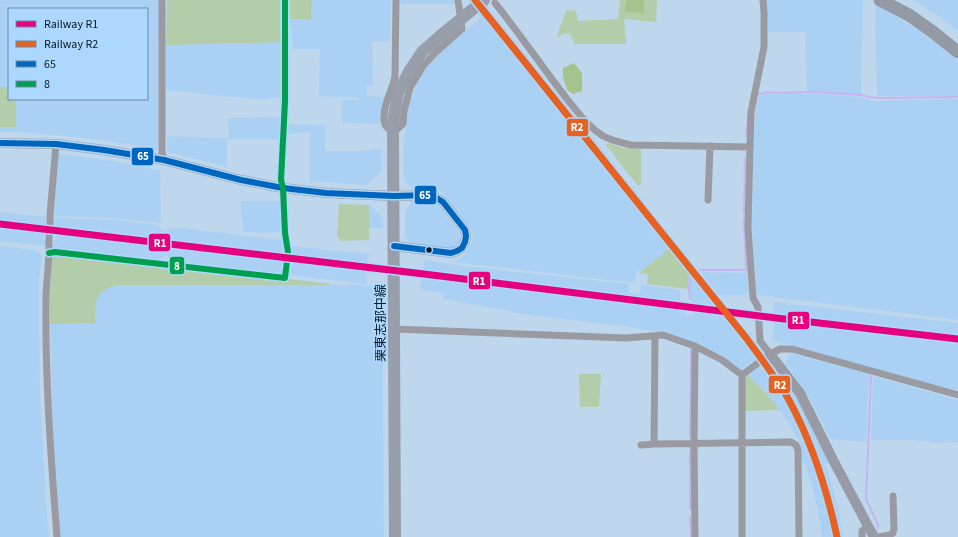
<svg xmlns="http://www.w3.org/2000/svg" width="958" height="537" font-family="'Source Sans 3','Noto Sans JP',sans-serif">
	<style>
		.built { fill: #aad1f3; fill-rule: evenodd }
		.green { fill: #b3cdaa }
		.forest { fill: #a5c38c }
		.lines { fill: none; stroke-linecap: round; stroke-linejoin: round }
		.stream { stroke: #c6b3f2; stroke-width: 2 }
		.street { stroke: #9a9ba2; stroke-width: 7 }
		.secondary { stroke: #989ba5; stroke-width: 10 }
		.primary { stroke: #989eaa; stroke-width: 12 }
		.highway { stroke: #949aa5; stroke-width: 13 }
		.rail { stroke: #949eaa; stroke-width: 2; stroke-dasharray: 5 5; stroke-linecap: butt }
		.bus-1-casing { stroke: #acd8ff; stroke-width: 9 }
		.bus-2-casing { stroke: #acd8ff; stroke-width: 9 }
		.bus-1 { stroke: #0065bd; stroke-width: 6 }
		.bus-2 { stroke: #009f4f; stroke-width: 6 }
		.rail-1-casing { stroke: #acd8ff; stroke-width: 10 }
		.rail-2-casing { stroke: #acd8ff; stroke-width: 10 }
		.rail-1 { stroke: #e5007d; stroke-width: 7 }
		.rail-2 { stroke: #e66122; stroke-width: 7 }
		.bus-dot { fill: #091a28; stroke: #acd8ff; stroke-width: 1.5 }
		.labels { text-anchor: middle; stroke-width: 4; stroke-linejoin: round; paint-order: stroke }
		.street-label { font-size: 13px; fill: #091a28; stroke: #acd8ff }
		.line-badge { stroke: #acd8ff; stroke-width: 1.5 }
		.badge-label { font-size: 11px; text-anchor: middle; font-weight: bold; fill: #fff }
	</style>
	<rect width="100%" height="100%" fill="#bfd7ec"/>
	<path class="built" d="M0 0H159L158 45V150L135 145 76 137 17 132H0ZM9 9H147V99H9Z
		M312 0H391L390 42H372L373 85H367V96L384 97 382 105 380 124 342 123V100H359V98L319 96 320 49H292V37L290 19H311Z
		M401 0H455V4H400Z
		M468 0H482L586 129 701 274 763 352V355L753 361 742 370 709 349 694 342 670 334 630 327 514 313 512 311 443 299 444 293 420 290 424 260 472 267 629 284V293L640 294 641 285 680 290V301L685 315H693L690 289V280L692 277 669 249 641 271H636L634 283 454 262 461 258 467 252 472 242 473 236 471 229 441 192 437 190 431 188H411L404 180 403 158 406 120 410 102 418 81 426 68 438 55 454 40 481 18Z
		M766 0H863L861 94 817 91H807L805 32H768V23Z
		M913 0H958V31L940 17Z
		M875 5 893 14 921 32 939 45 958 61V96H877Z
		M280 42V97L258 99 235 97 198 94 190 92 168 91 166 88V45Z
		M768 93 774 95 786 94H817L860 97 874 101 958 99V320L756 295 752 221 754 130 755 114 759 96Z
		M280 117 279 139H228L227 148V167L167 152V136L228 138H229L228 118Z
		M289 124 325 125V151H359L381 149 382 170 367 185 310 181V132L288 134Z
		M58 154 112 161 160 170 161 223 111 218 54 216Z
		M429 200 437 204 458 231 460 236V240L458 244 455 246 451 248H446L409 243 405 235V212L411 203 410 201Z
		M241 201H280L281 232 261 233 244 232 241 214Z
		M369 205H371L383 219V228H369Z
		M0 212 46 217V220L44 238 45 246 0 241Z
		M54 218 114 220 159 225 162 231H167L169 228 172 227 281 240 282 241 283 247 282 265 283 274 173 262 169 259 168 256 164 255 162 258 160 260 52 247 55 239V227Z
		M0 246 36 250 42 257 39 281V314L40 387 46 504 49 537H0Z
		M291 246 370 254 367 263 366 275 367 284 289 275 295 255 293 253Z
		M55 255 288 282V279L348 286 349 284 382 287 384 537H60L53 445 50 312V292L52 257Z
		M700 272 747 273 748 295H719Z
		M774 302 958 323V390L932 385 772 340 774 333Z
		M791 353 869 374 866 442 830 439 816 410 807 394 785 363Z
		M769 360 795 392 814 434 829 463 824 464 829 474 838 508 843 537H822L820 521 813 489 805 463 801 462 802 452 798 440 787 421 774 402 761 387 751 379 748 374Z
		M873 376 958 400V442L936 443 931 442 915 440H871Z"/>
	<path class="green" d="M167 0H280V42L166 45Z
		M290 0H312L311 19H290Z
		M620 0H657L656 22 624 19 626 44H574L570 33 563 34 557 38 560 26 563 20 566 10 576 11 578 21 618 19Z
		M0 87H9V99H16V127H0Z
		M608 143 623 148 625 147 641 149V184L638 186 606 145Z
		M339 204 369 205V240L341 241 337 236Z
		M669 249 690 275 688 280V289L647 284 648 274 640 273 641 271Z
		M55 255 288 282V279L330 284 329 285H119C115 286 110 287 107 289 93 295 95 311 95 323L50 324V292L52 257Z
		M579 374H601L599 407H580Z
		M748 374C751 380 756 383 761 388 768 395 774 402 780 410L745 411V378L746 375Z"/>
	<path class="forest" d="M626 0H644V13L625 12Z
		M574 63 582 73V91L573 94 567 90 563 77V68Z"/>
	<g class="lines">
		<path class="stream" d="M759 94 767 92 775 93 815 92 862 95 869 97 878 98 958 97
			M746 136 748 116
			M744 214 745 158
			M700 270H746L744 218
			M690 277 689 289 690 299
			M871 376 866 499 878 525V528
			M690 437 691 350
			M690 450V509
			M690 516 691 537"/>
		<path class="street" d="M162 0V153L164 160
			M396 0 395 77C392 91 384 102 384 117 384 119 384 122 385 124 386 128 390 130 393 133L403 124 404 111 410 88 423 66 435 53 462 29 458 0
			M763 0 764 12V47L751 112 750 147 748 228 753 298 758 307 760 341 770 354
			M495 3C520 34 542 67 567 99 578 112 588 127 603 136 612 141 623 143 632 145L750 147
			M56 144 50 215C51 226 48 237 49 248 49 265 46 283 46 300 45 378 51 459 57 537
			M708 200 710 146
			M49 253 55 252 285 278 288 252 285 233 283 188 281 180 285 101V0
			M394 329 626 338 663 335 695 346 722 360 742 375
			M695 346 694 443 695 537
			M654 444 655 336
			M641 445 654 444 791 442 796 445 798 450 799 537
			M742 537V375L770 354 780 349H792L958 395
			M862 537V531L868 526
			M878 537 890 535 893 533 894 528 893 496"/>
		<path class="secondary" d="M0 143 56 144 104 150 164 160 241 180 283 188 326 193 394 196 428 195 435 197 443 202 465 230 466 236 465 242 462 248 457 251 451 253 394 246
			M770 354 800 393 832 458 868 526 874 537"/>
		<path class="primary" d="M395 537 393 133 394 116 398 93 410 70 422 52 439 37 484 0"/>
		<path class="highway" d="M880 0 909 15 933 32 958 52"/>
		<path class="rail" d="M475 0 747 339C762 360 778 380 790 402 813 445 827 490 837 537"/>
		<defs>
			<path id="bus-1" d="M0 143 56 144 104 150 164 160 241 180 283 188 326 193 394 196 428 195 435 197 443 202 465 230 466 236 465 242 462 248 457 251 451 253 394 246"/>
			<path id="bus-2" d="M49 253 55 252 285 278 288 252 285 233 283 188 281 180 285 101V0"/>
		</defs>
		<use href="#bus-1" class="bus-1-casing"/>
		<use href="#bus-2" class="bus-2-casing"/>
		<use href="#bus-1" class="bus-1"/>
		<use href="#bus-2" class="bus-2"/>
		<defs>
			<path id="rail-1" d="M0 224 424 274 776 318 958 339"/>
			<path id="rail-2" d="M475 0 747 339C762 360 778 380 790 402 813 445 827 490 837 537"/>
		</defs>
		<use href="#rail-1" class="rail-1-casing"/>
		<use href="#rail-2" class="rail-2-casing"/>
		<use href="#rail-1" class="rail-1"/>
		<use href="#rail-2" class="rail-2"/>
	</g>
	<circle class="bus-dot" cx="429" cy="250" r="3.5"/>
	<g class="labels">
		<g class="street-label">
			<text transform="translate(380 323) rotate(-90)" y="5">栗東志那中線</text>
		</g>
	</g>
	<g class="line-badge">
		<rect x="566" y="118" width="23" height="19" rx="4" fill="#e66122"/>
		<rect x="131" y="147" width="23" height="19" rx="4" fill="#0065bd"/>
		<rect x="414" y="185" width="23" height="20" rx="4" fill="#0065bd"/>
		<rect x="148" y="233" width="23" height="19" rx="4" fill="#e5007d"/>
		<rect x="169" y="256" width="16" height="19" rx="4" fill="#009f4f"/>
		<rect x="468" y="271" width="23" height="19" rx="4" fill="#e5007d"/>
		<rect x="787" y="311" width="23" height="19" rx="4" fill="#e5007d"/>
		<rect x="768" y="375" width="23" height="19" rx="4" fill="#e66122"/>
	</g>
	<g class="badge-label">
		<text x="577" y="131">R2</text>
		<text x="143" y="160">65</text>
		<text x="425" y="199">65</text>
		<text x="160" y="247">R1</text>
		<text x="177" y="270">8</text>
		<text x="479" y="285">R1</text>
		<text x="798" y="324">R1</text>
		<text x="780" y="389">R2</text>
	</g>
	<rect x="8" y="8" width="140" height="92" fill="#acd8ff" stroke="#6b8ca9"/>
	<rect x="16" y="21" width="20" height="6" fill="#e5007d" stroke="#6b8ca9"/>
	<text x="44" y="28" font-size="12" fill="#091a28">Railway R1</text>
	<rect x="16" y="41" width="20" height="6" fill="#e66122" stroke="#6b8ca9"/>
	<text x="44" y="48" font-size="12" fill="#091a28">Railway R2</text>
	<rect x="16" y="61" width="20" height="6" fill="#0065bd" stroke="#6b8ca9"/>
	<text x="44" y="68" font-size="12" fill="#091a28">65</text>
	<rect x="16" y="81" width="20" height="6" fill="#009f4f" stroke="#6b8ca9"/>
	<text x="44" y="88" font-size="12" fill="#091a28">8</text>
</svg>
